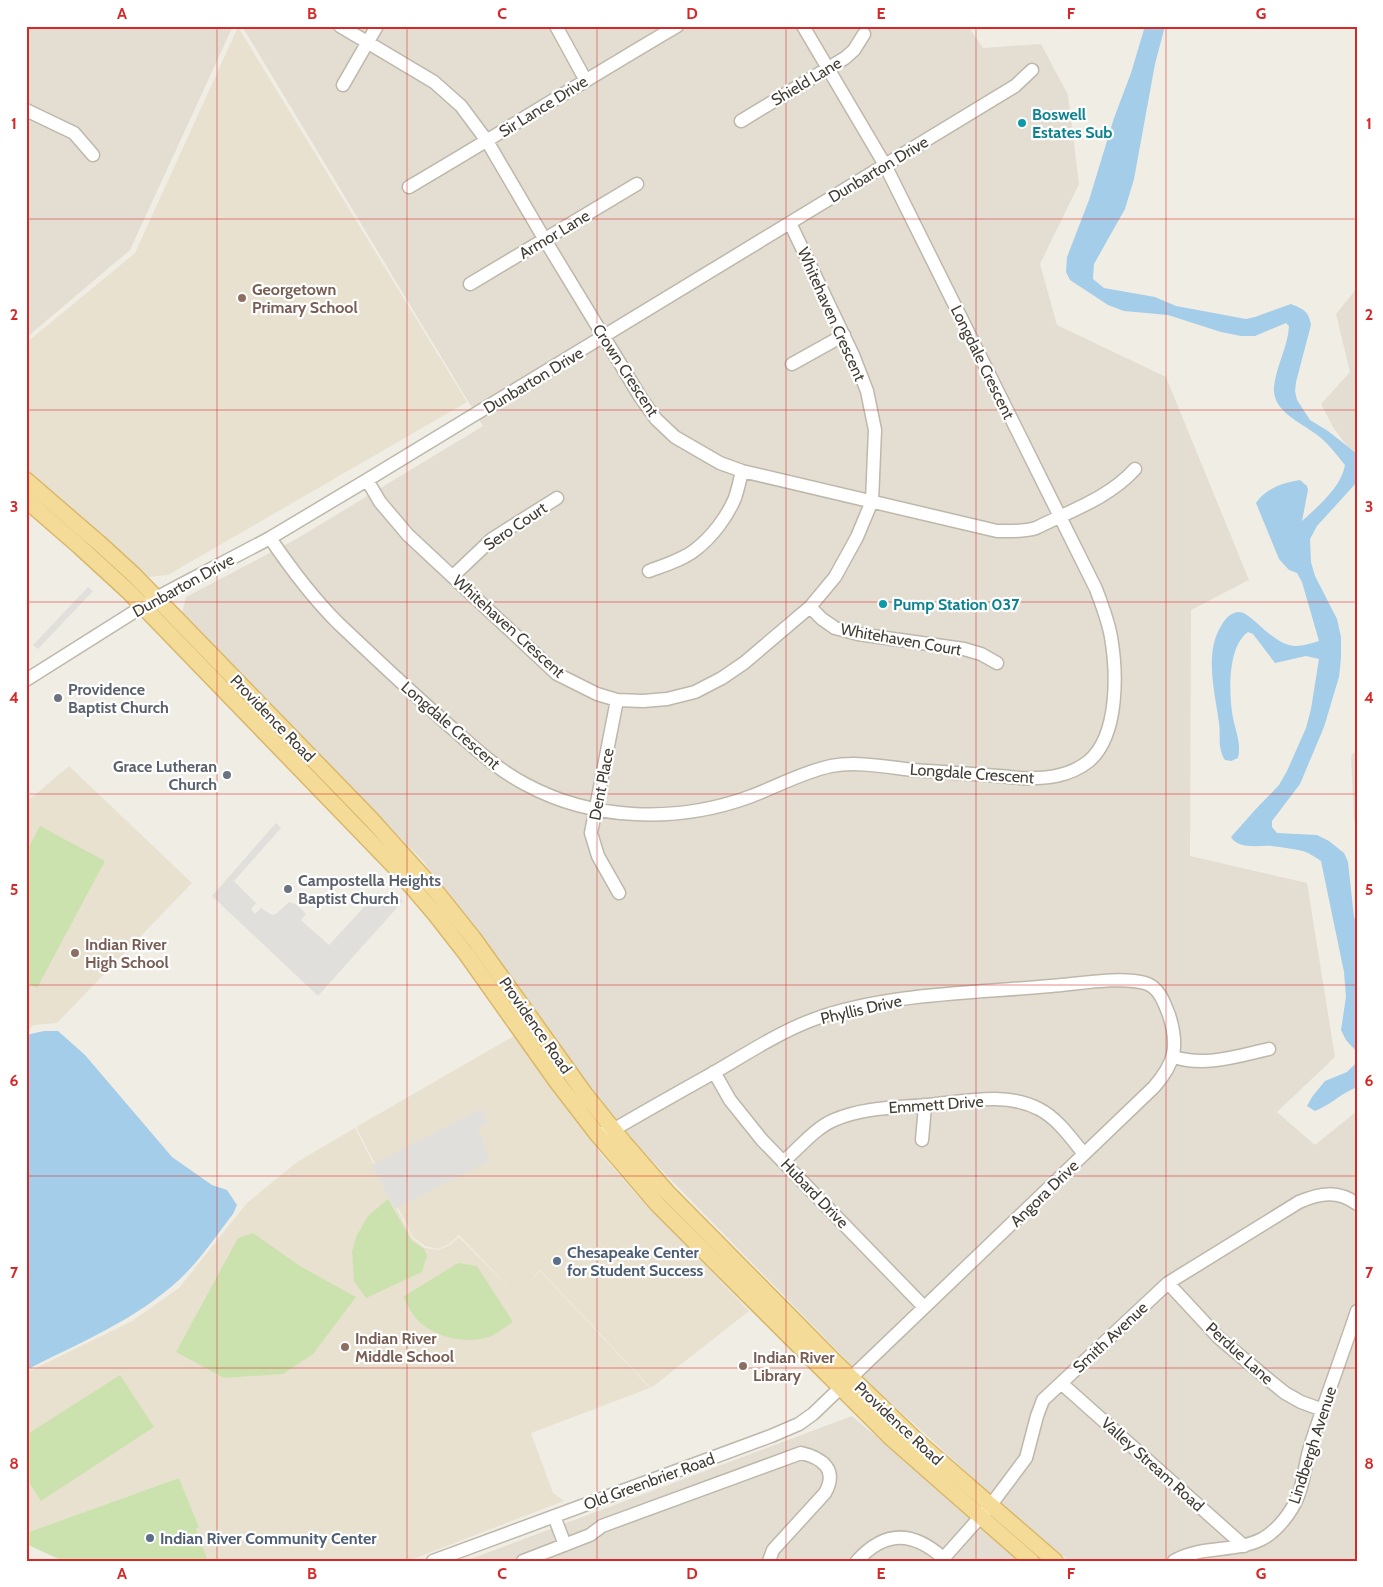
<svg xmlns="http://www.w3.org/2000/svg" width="1383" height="1587" font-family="Cabin,sans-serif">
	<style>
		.residential { fill: #e4ded2 }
		.education { fill: #e9e1cf }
		.green { fill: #cbe2af }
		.parking { fill: #e1dfdc }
		.water { fill: #a4cde9 }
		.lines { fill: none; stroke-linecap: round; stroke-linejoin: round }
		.minor-casing { stroke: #beb7aa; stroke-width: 15 }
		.major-casing { stroke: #d9b86a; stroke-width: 18 }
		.minor { stroke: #fff; stroke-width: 12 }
		.major { stroke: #f5db98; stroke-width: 15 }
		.grid { fill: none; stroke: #d62828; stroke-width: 1; stroke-opacity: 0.55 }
		.culture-dot { fill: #0f9aa8; stroke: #fff; stroke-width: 2 }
		.education-dot { fill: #8d6e63; stroke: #fff; stroke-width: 2 }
		.worship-dot { fill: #6b7280; stroke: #fff; stroke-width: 2 }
		.service-dot { fill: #5c6f8a; stroke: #fff; stroke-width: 2 }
		.labels { text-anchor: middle; stroke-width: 4.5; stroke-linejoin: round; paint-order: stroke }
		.street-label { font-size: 16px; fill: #423d34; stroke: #fff }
		.culture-label { font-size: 16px; font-weight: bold; fill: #0d838f; stroke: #fff; text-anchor: start }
		.education-label { font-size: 16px; font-weight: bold; fill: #785e54; stroke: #fff; text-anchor: start }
		.worship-label { font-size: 16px; font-weight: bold; fill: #5b616d; stroke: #fff; text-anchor: start }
		.service-label { font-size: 16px; font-weight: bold; fill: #4e5e75; stroke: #fff; text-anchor: start }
		.neatline { fill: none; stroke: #d62828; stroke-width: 2 }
		.grid-label { font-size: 16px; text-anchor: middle; font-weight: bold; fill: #d62828 }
	</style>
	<rect width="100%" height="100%" fill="#f0ede4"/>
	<path class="residential" d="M26 26H233L130 250 26 338Z
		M242 26H968L983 48 1041 44 1068 95 1079 184 1040 264 1057 325 1166 377 1249 580 1191 610 1190 856 1307 883 1335 1057 1277 1112 1315 1145 1357 1111V1558L1355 1561H1069L1005 1507 868 1382 637 1145 606 1107 423 861 182 613 186 597 298 538 483 426Z
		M1357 288V460L1333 427 1321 404 1350 372 1336 314Z
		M1357 749V825L1354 821 1351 756Z
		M852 1416 1022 1561H465Z"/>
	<path class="education" d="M238 27 467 402 168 575 148 577 26 470V343L135 253Z
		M69 766 192 883 57 1023 34 1025 26 1031V795L30 799Z
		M514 1036 601 1154 636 1194 749 1311 651 1388 540 1270 525 1287 540 1271 650 1388 531 1433 553 1493 564 1501 408 1561H208L196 1529 199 1527 179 1478 26 1533V1373L132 1321 179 1288 247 1203 297 1162 355 1128 412 1238 425 1248 438 1250 450 1245 459 1237 518 1297 459 1235 449 1244 438 1249 425 1246 413 1237 356 1127Z"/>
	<path class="green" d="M40 826 105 861 37 988 26 982V852Z
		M388 1199 412 1241 424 1249 427 1256 422 1272 366 1298 354 1281 352 1251 357 1235 368 1216Z
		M253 1233 300 1266 356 1297 313 1354 283 1374 224 1378 176 1352 238 1238Z
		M458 1263 477 1266 513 1322C507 1326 500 1331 494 1335 469 1346 432 1338 415 1317 410 1311 407 1304 403 1297Z
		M120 1375 154 1427 41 1501 26 1478V1435Z
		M179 1478 199 1527 196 1529 208 1561H63L26 1544V1533Z"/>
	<path class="parking" d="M88 587 93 591 38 649 33 645Z
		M276 823 281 828 234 881 256 903 251 909 255 914 261 908 272 915 276 914 289 902 296 904 306 914 301 920 329 945 378 892 391 903 398 896 403 901 318 996 212 896Z
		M481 1109 488 1123 477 1128 488 1153 486 1156 489 1161 395 1209 372 1165Z"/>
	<path class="water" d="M1145 26H1165L1155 64 1134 179 1125 209 1094 264 1093 279 1104 288 1155 297 1176 306 1246 319 1255 317 1291 304C1303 309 1309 311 1311 325L1296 382 1295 391 1297 400 1310 420 1328 431 1357 454V482L1317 526 1310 539 1311 562 1315 576 1337 619 1341 637V658L1339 677 1324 727 1300 784 1272 821V827L1277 833 1317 835 1329 841 1344 853 1348 862 1354 917 1357 924V1052L1346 1040 1341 1030 1346 997 1344 972 1321 861C1315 857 1309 853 1303 851 1293 849 1282 847 1272 846 1258 845 1239 850 1231 837L1255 810 1279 785 1287 771 1306 728 1311 709 1319 659 1306 656 1275 663 1253 634 1248 632C1228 646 1229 690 1232 712 1234 728 1242 742 1238 758L1231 761 1225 760C1217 747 1221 737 1219 723 1215 692 1204 654 1221 626 1225 619 1230 613 1238 612 1252 611 1272 646 1296 646 1303 646 1312 643 1319 641L1302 582 1297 573 1289 570 1279 559 1256 503C1266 488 1283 483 1300 480L1307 486 1308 490 1302 521C1318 506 1341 488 1345 465 1336 454 1328 443 1316 434 1300 422 1272 411 1274 387 1276 366 1288 347 1289 326L1286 323 1255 336H1241L1221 332 1168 315 1124 311 1108 305 1070 280 1066 272 1067 257 1089 200 1114 118 1131 73Z
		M44 1031H58L85 1055 172 1157 212 1185 227 1190 237 1205 233 1214C216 1236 200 1260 180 1279 136 1320 79 1343 26 1370V1035Z
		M1357 1062V1087C1340 1094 1332 1104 1315 1111L1307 1106 1312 1097 1325 1081 1347 1072Z"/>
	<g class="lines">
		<defs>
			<path id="minor" d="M340 26 434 82 461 106 487 141 545 240 641 398 656 419 675 437 720 463 742 471 997 531C1011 531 1023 532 1036 528 1070 511 1109 498 1135 469
				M556 26 585 79
				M343 85 377 26
				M26 110 74 133 93 155
				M741 121 845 58 854 50 864 34
				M409 187C499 134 587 79 677 26
				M470 284 637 184
				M792 364 844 335
				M367 480 380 502 408 535 557 674 597 694 617 700 643 701 667 699 695 692 722 678 744 663 810 607 835 577 857 537 872 501 875 430 867 391 853 355 790 223
				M270 538C291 569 312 597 338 623 376 659 414 695 453 729 476 749 498 770 525 784 593 821 677 823 749 797 776 787 802 772 831 766 857 761 887 767 914 770 949 773 985 774 1020 778 1045 779 1069 777 1089 761 1119 735 1117 672 1111 637 1108 620 1102 605 1096 589L885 165 803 26
				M649 571C665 565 682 560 695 550 712 537 727 517 735 498 738 489 740 480 742 471
				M453 576 492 539 557 498
				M810 607 822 619 835 628 858 634 964 649 981 654 997 663
				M26 680 156 598 270 538 367 480 1015 86 1032 70
				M617 700 591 833 598 856 619 893
				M1174 1057C1206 1067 1237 1056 1269 1049
				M714 1072 730 1100 762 1140 924 1307
				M922 1140 925 1106
				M784 1161C799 1148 815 1128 834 1120 864 1107 895 1108 927 1105 963 1102 1005 1091 1039 1109 1057 1118 1071 1138 1084 1154
				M1168 1283 1219 1338 1269 1380 1285 1393 1301 1402 1323 1410
				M1061 1383 1244 1546
				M554 1516 565 1545
				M433 1561 771 1436 799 1424 813 1414 1154 1087C1175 1063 1179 1046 1169 1015 1164 1002 1159 987 1145 983 1121 976 1077 984 1051 986 974 993 884 993 812 1020 778 1033 746 1054 715 1072 681 1091 647 1110 613 1130L604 1132
				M523 1561 590 1535 602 1526 801 1453C823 1458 838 1470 825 1493L773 1550 769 1561
				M857 1561C885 1530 913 1531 943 1558
				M941 1561 990 1506 1026 1458 1037 1416 1043 1400 1168 1283 1299 1202C1320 1193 1338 1190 1357 1204
				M1174 1561C1201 1545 1234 1553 1262 1539 1277 1531 1292 1512 1298 1496 1305 1479 1305 1461 1311 1444 1325 1400 1342 1356 1357 1311"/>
			<path id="major" d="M26 480 99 543 134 575 370 818 434 889 474 939 585 1094 625 1144 667 1192 837 1364 917 1441 1055 1561
				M26 500 79 546 128 591 394 866 435 914 467 955 557 1082 597 1134 658 1205 890 1437 1031 1561"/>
		</defs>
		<use href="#minor" class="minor-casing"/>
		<use href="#major" class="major-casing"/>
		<use href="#minor" class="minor"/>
		<use href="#major" class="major"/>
	</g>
	<path class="grid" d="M217 26V1561M407 26V1561M597 26V1561M786 26V1561M976 26V1561M1166 26V1561M26 219H1357M26 410H1357M26 602H1357M26 794H1357M26 985H1357M26 1176H1357M26 1368H1357"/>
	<g class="culture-dot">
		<circle cx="1022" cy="123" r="5"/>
		<circle cx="883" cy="604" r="5"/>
	</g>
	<g class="education-dot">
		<circle cx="242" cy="298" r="5"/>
		<circle cx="75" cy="953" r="5"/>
		<circle cx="345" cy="1347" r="5"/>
		<circle cx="743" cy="1366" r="5"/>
	</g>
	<g class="worship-dot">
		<circle cx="58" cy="698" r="5"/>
		<circle cx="227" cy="775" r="5"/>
		<circle cx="288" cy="889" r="5"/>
	</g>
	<g class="service-dot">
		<circle cx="557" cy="1261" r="5"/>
		<circle cx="150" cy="1538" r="5"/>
	</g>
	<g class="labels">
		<g class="street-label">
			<text transform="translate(806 81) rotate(-31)" y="6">Shield Lane</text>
			<text transform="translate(543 106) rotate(-32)" y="6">Sir Lance Drive</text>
			<text transform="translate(878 169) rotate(-31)" y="6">Dunbarton Drive</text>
			<text transform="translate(554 234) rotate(-31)" y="6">Armor Lane</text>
			<text transform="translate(832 314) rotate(66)" y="6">Whitehaven Crescent</text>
			<text transform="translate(983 362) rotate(64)" y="6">Longdale Crescent</text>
			<text transform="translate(626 370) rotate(57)" y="6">Crown Crescent</text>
			<text transform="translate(533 380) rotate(-31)" y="6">Dunbarton Drive</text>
			<text transform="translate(515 526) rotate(-34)" y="6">Sero Court</text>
			<text transform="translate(183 585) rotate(-29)" y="6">Dunbarton Drive</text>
			<text transform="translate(509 626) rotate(42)" y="6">Whitehaven Crescent</text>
			<text transform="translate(901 639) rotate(10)" y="6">Whitehaven Court</text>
			<text transform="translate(273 718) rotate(46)" y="6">Providence Road</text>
			<text transform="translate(451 725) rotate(41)" y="6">Longdale Crescent</text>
			<text transform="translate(972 773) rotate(4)" y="6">Longdale Crescent</text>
			<text transform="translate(601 784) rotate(-79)" y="6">Dent Place</text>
			<text transform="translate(861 1009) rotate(-13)" y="6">Phyllis Drive</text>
			<text transform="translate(536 1025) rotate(55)" y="6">Providence Road</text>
			<text transform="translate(936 1104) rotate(-4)" y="6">Emmett Drive</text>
			<text transform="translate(815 1193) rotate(46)" y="6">Hubard Drive</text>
			<text transform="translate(1044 1193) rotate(-44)" y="6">Angora Drive</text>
			<text transform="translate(1110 1337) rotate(-43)" y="6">Smith Avenue</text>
			<text transform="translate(1240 1353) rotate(42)" y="6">Perdue Lane</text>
			<text transform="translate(899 1423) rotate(43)" y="6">Providence Road</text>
			<text transform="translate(1312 1445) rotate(-72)" y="6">Lindbergh Avenue</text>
			<text transform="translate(1153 1464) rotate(42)" y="6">Valley Stream Road</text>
			<text transform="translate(649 1481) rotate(-20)" y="6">Old Greenbrier Road</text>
		</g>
		<g class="culture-label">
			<text x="1032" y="120">Boswell<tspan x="1032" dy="18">Estates Sub</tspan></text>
			<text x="893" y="610">Pump Station 037</text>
		</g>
		<g class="education-label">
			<text x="252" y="295">Georgetown<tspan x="252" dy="18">Primary School</tspan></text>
			<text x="85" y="950">Indian River<tspan x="85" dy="18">High School</tspan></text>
			<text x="355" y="1344">Indian River<tspan x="355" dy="18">Middle School</tspan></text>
			<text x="753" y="1363">Indian River<tspan x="753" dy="18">Library</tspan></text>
		</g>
		<g class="worship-label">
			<text x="68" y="695">Providence<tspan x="68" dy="18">Baptist Church</tspan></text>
			<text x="217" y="772" text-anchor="end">Grace Lutheran<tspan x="217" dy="18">Church</tspan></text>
			<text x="298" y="886">Campostella Heights<tspan x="298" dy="18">Baptist Church</tspan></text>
		</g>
		<g class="service-label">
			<text x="567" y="1258">Chesapeake Center<tspan x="567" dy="18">for Student Success</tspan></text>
			<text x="160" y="1544">Indian River Community Center</text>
		</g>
	</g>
	<rect width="1383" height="1587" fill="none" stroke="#ffffff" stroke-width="55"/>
	<rect x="28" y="28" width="1328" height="1532" class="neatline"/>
	<g class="grid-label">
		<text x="122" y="19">A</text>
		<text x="312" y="19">B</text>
		<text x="502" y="19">C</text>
		<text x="692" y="19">D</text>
		<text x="881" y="19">E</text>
		<text x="1071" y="19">F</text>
		<text x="1261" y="19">G</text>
		<text x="14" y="129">1</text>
		<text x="1369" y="129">1</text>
		<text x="14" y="320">2</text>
		<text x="1369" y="320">2</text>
		<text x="14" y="512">3</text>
		<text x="1369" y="512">3</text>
		<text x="14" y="703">4</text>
		<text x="1369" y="703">4</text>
		<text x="14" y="895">5</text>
		<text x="1369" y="895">5</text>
		<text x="14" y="1086">6</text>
		<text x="1369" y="1086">6</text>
		<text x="14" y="1278">7</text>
		<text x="1369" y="1278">7</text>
		<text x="14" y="1469">8</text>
		<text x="1369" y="1469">8</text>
		<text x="122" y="1579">A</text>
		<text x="312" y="1579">B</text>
		<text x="502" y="1579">C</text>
		<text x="692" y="1579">D</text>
		<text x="881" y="1579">E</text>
		<text x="1071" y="1579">F</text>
		<text x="1261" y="1579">G</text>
	</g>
</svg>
